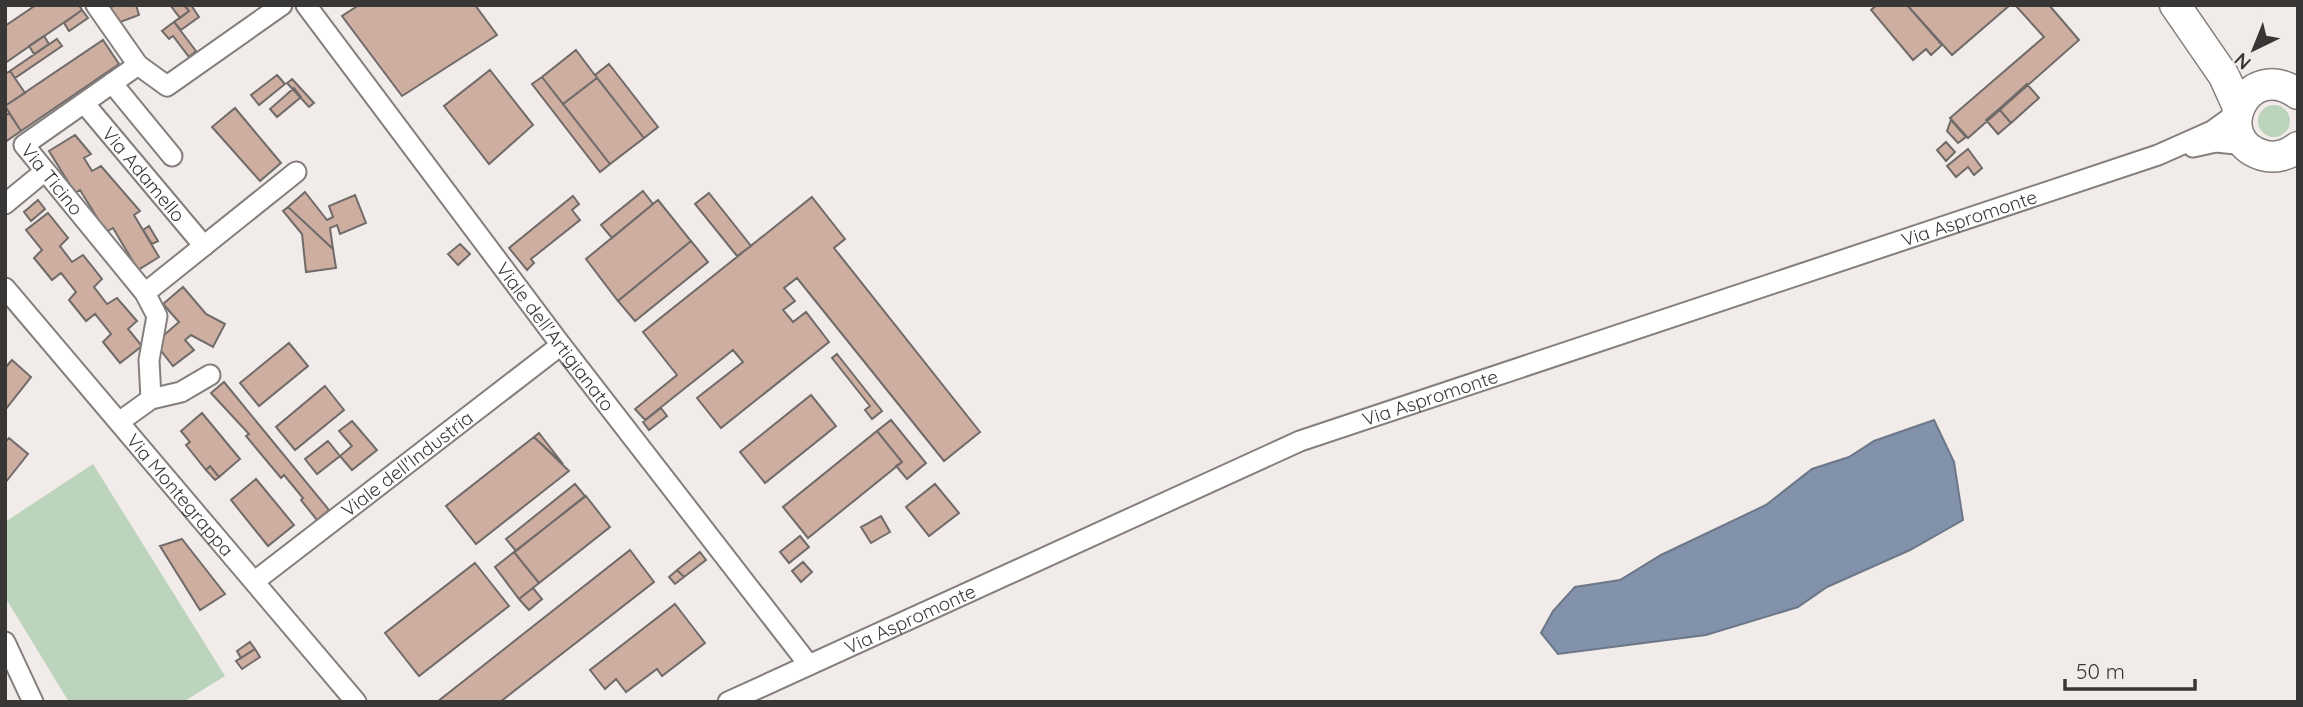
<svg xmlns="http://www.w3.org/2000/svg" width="2303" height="707" font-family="Quicksand,sans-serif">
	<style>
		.green { fill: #bcd3bc }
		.water { fill: #8292aa; stroke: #6c7787; stroke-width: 2 }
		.building { fill: #cdaea0; stroke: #706b69; stroke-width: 2 }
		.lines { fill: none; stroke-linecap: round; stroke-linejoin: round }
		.minor-casing { stroke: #847f7c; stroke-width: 23 }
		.primary-casing { stroke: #847f7c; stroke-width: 33 }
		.minor { stroke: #fff; stroke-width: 19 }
		.primary { stroke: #fff; stroke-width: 30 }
		.labels { text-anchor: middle; stroke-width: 6; stroke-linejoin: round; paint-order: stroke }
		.street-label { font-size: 19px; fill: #393736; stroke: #f1ebe9 }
	</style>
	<rect width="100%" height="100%" fill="#f1ebe9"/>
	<path class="green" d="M2258 121a16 16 0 1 1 32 0a16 16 0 1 1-32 0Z
		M93 464 225 676 183 702H69L5 597V522Z"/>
	<path class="water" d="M1934 420 1954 462 1963 520 1910 550 1827 587 1798 607 1706 635 1558 654 1541 633 1553 611 1575 587 1620 580 1661 555 1766 505 1812 469 1849 457 1874 441Z"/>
	<path class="building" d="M36 5H79L82 10 5 63V26Z
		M116 5H136L139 15 115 24 108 8Z
		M184 5 189 11 180 18 171 6Z
		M184 5H191L199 17 181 30 174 22 189 11Z
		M359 5H475L497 35 402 96 342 16Z
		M1877 5H1907L1942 45 1931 55 1926 49 1913 60 1871 10Z
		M1907 5H2010L1952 55Z
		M2049 5 2079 40 1968 138 1950 118 2044 37 2016 6Z
		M82 10 88 18 69 31 64 23Z
		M174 22 196 51 189 57 173 36 169 39 162 31Z
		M44 36 49 44 34 54 29 46Z
		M57 39 62 46 15 78 10 71Z
		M103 40 119 64 21 131 5 106Z
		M576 50 597 78 563 104 542 77Z
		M609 64 658 127 644 138 595 75Z
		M490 70 533 125 489 164 444 106Z
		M10 71 25 93 5 106V74Z
		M277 75 285 84 259 105 251 95Z
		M542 77 610 164 600 172 532 84Z
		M597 78 644 138 610 164 563 104Z
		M292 79 314 103 309 107 287 83Z
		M2027 84 2039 98 2011 123 1999 109Z
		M294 88 301 97 277 117 270 109Z
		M235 108 281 163 260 181 212 127Z
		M1999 109 2011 123 1998 134 1986 120Z
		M9 113 21 131 5 142V116Z
		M1951 120 1966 137 1958 143 1947 131Z
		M75 135 91 154 84 158 92 171 101 166 140 211 134 215 159 257 138 270 113 228 106 232 80 190 75 193 49 151Z
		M1946 142 1955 152 1946 161 1937 150Z
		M1968 149 1982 168 1974 175 1968 167 1956 177 1947 166Z
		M643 191 653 204 612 238 601 225Z
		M305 192 327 220 333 217 329 206 355 195 366 223 340 234 337 225 330 228 333 249 288 207Z
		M709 193 751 246 737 256 695 204Z
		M573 196 579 204 572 210 580 220 531 259 534 263 527 270 509 248Z
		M812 197 845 239 834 248 980 432 944 461 797 278 784 288 795 301 783 310 793 322 806 312 829 342 721 428 697 398 743 362 733 350 645 420 635 409 677 375 643 332Z
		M38 200 45 209 31 221 24 212Z
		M658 200 691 241 618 301 586 259Z
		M288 207 333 249 336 268 306 272 302 234 283 211Z
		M48 213 68 238 60 246 72 262 83 255 102 279 94 287 107 304 117 298 137 321 128 329 142 346 120 363 103 342 111 334 95 314 86 321 69 300 76 292 61 273 52 280 34 258 42 250 26 230Z
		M149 226 158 241 152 244 143 230Z
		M691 241 708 262 635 321 618 301Z
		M460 244 470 254 458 265 448 254Z
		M183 287 206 314 225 324 213 347 191 335 185 340 194 350 173 366 155 343 179 322 163 304Z
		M289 343 308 366 259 406 240 383Z
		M837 354 882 411 872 419 865 410 870 406 832 358Z
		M12 360 31 377 5 410V368Z
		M224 382 329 510 317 520 301 500 303 498 284 475 281 478 246 436 249 434 211 393Z
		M325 386 344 410 295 450 276 427Z
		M811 395 836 426 765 483 740 452Z
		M661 408 667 416 649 430 643 422Z
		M202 413 240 459 219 477 210 466 206 470 186 445 190 442 181 431Z
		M891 420 926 463 907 479 896 466 902 462 877 431Z
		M352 421 377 450 352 470 340 456 352 446 339 431Z
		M877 431 902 462 808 538 783 507Z
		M539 433 563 464 534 437Z
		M534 437 569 471 476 544 446 506Z
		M9 438 28 454 5 483V442Z
		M328 441 340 456 317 474 305 459Z
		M210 466 219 477 215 480 206 470Z
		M256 479 294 525 268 546 231 500Z
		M575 484 585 496 516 551 506 539Z
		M935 484 959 513 929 536 906 507Z
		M586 496 610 527 539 583 514 552Z
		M881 516 890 532 871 543 861 527Z
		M800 536 809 547 789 563 780 552Z
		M182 539 225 594 200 610 160 546Z
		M630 550 654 582 500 702H437Z
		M514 552 539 583 519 599 495 567Z
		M700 552 706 560 684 577 677 570Z
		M803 562 812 572 801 582 792 571Z
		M475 563 509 606 419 676 385 633Z
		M677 570 684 577 675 584 669 577Z
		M533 588 542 599 529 610 519 599Z
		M675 604 705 643 662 676 657 669 626 692 616 679 605 689 590 670Z
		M250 642 255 649 241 658 237 651Z
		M255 649 260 657 242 669 236 661Z"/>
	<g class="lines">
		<defs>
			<g id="minor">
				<path id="s1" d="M96 5 138 65 24 145 145 293 157 316 149 360 151 399"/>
				<path id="s2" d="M306 5 561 345 809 665"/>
				<path d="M138 65 167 86 282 5"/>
				<path d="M112 83 172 156"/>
				<path id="s3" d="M84 103 204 246"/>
				<path d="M2193 147 2216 142 2246 145"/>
				<path d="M5 204 45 171"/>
				<path id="s4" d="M5 288 356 702"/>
				<path d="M145 293 296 172"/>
				<path d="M119 422 151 399 181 392 210 375"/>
				<path id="s5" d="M255 581 561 345"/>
				<path d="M5 642 33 702"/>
				<path id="s6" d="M728 702 1300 441 2158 155 2212 131 2237 113"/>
			</g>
			<path id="primary" d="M2175 5 2224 76 2238 107
				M2298 94C2247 57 2209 138 2262 155 2275 159 2288 155 2298 147"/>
		</defs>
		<use href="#minor" class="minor-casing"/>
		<use href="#primary" class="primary-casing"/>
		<use href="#minor" class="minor"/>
		<use href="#primary" class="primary"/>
	</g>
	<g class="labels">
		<g class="street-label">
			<text dy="7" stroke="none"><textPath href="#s3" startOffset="93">Via Adamello</textPath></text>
			<text dy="7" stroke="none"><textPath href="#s1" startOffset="257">Via Ticino</textPath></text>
			<text dy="7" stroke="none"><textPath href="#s6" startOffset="1334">Via Aspromonte</textPath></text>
			<text dy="7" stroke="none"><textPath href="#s2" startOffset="415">Viale dell'Artigianato</textPath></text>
			<text dy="7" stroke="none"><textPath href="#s6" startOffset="766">Via Aspromonte</textPath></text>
			<text dy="7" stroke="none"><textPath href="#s5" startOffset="192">Viale dell'Industria</textPath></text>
			<text dy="7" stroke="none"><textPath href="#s4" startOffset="271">Via Montegrappa</textPath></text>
			<text dy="7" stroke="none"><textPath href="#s6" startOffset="200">Via Aspromonte</textPath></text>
		</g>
	</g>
	<rect width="2303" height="707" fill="none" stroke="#393736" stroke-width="14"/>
	<g transform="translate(2254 49) rotate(223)" stroke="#f1ebe9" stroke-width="5" paint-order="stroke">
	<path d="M0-5L12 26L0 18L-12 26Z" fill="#393736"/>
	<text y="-10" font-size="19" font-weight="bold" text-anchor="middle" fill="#393736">N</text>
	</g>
	<path d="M2065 679v10h130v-10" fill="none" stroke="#393736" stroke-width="3.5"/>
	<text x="2076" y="679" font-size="21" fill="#393736" stroke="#f1ebe9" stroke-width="5" paint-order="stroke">50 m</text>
</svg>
